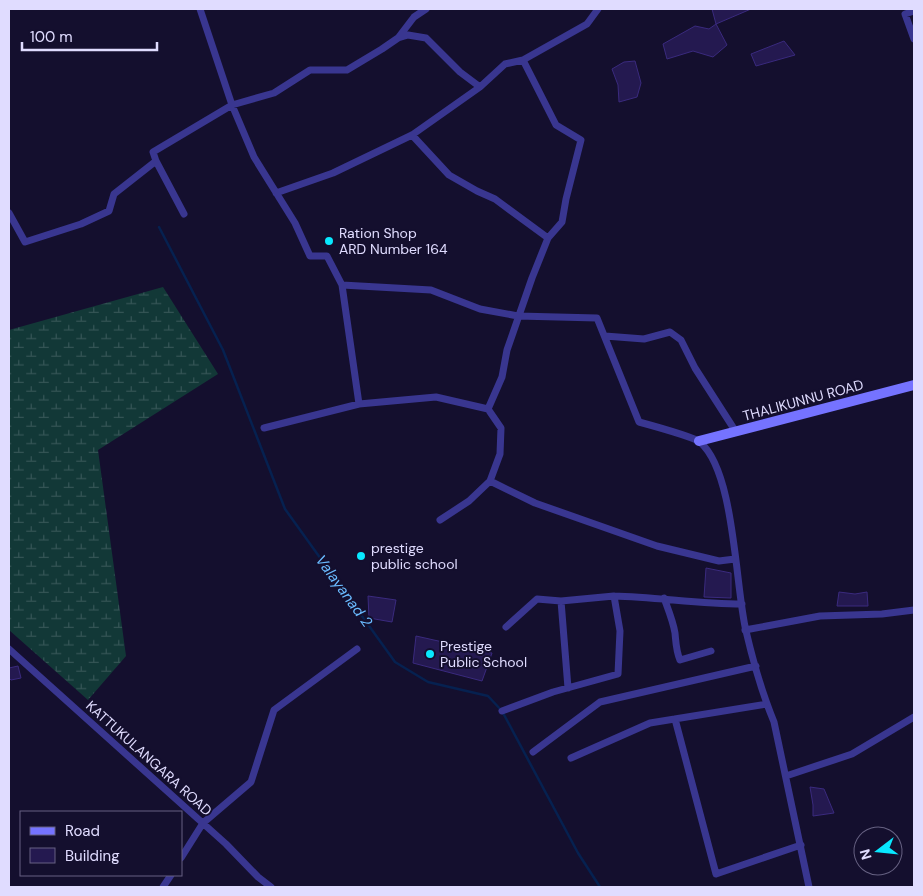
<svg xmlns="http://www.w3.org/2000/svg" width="923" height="896" font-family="'DM Sans',sans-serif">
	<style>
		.wetland { fill: url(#wetland-marsh) }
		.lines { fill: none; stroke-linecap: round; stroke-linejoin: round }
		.stream { stroke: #062150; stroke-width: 2.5 }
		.building { fill: #241950; stroke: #3a2a7e }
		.street { stroke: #393690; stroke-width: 7 }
		.secondary { stroke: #7573ff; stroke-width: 10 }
		.poi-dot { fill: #08e8ff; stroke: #140f2e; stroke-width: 2 }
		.labels { text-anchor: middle; stroke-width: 4; stroke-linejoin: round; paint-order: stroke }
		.poi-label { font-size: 14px; fill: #e0dcff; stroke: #140f2e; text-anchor: start }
		.street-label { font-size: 14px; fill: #e0dcff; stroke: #140f2e }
		.water-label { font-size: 15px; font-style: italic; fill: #6abbff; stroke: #140f2e }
	</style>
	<defs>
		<pattern id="wetland-marsh" width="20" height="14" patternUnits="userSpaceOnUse" patternTransform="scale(1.25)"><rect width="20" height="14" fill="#123837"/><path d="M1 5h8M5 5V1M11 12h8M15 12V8" fill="none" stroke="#345455"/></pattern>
	</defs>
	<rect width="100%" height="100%" fill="#140f2e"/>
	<path class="wetland" d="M163 287 218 374 98 450 126 656 88 700 9 630V330Z"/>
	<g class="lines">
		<path class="stream" d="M159 227 223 350 285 509 395 662 428 682 488 696 502 711 578 853 600 887"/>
	</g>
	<path class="building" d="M712 9H751L716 24Z
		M716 24 727 45 713 57 693 51 667 59 663 44 695 26 709 29Z
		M784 41 795 55 756 66 751 54Z
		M635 61 641 83 637 97 619 102 618 85 612 69 624 62Z
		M706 568 731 573V598L704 597Z
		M839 592 855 594 867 592 868 606H837Z
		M368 596 396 600 392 622 369 618Z
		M416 636 492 653 482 681 413 663Z
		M18 666 21 678 11 680 9 678V668Z
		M810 787 824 789 834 813 813 816V805Z"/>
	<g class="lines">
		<path class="street" d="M200 9 232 105 254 157 295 223 310 256H327L342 285 431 290 480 309 518 316 597 318 639 422C650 425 693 437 700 442 735 472 735 585 746 631 753 661 762 693 774 722L809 887
			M914 11 905 14 914 39
			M398 38 414 17 426 9
			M523 60 587 24 598 9
			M412 135 449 175 477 191 495 199 548 238
			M156 161 184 214
			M276 193 333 173 412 135 480 87
			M9 213 25 242 81 224 109 211 114 194 156 161 153 152 232 105 274 93 310 70H347L382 49 398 38 408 35 426 38 460 72 480 87 505 64 523 60 556 125 581 140 566 199 562 222 548 238 532 278 507 350 502 377 488 409 501 428 500 454 490 481 469 501 440 520
			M342 285 359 404
			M605 336 644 339 670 332 681 340 695 368 736 432
			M264 428 359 404 436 397 488 409
			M490 481 535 503 657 546 719 561 735 559
			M614 596C657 597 699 604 742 604
			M664 598C668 609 673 621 675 633 676 643 676 651 680 660L711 651
			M561 601 568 688
			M745 630 820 616 882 614 914 610
			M9 649 226 844 258 877 271 887
			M502 711 553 692 618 674 620 631 614 596 561 601 537 599 506 627
			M675 719 716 874 801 845
			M533 752 600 702 756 666
			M571 758 650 723 767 704
			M786 776 852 754 914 717
			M181 858 203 823 251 782 274 710 357 649
			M163 887 171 875"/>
		<path class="secondary" d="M699 441 914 385"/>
	</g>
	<g class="poi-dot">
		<circle cx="329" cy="241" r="5"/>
		<circle cx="361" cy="556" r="5"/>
		<circle cx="430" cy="654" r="5"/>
	</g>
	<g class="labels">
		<g class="poi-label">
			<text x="339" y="238">Ration Shop<tspan x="339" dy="16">ARD Number 164</tspan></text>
			<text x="371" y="553">prestige<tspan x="371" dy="16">public school</tspan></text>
			<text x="440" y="651">Prestige<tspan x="440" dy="16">Public School</tspan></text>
		</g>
		<g class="street-label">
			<text transform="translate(803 400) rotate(-15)" y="5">THALIKUNNU ROAD</text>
			<text transform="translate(149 758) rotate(42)" y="5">KATTUKULANGARA ROAD</text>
		</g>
		<g class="water-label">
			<text transform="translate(344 591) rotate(54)" y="5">Valayanad 2</text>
		</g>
	</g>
	<rect width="923" height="896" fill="none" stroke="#e0dcff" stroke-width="20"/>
	<rect x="20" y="811" width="162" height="65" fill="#140f2e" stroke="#666182"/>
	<rect x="30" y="827" width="25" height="8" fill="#7573ff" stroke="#666182"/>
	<text x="65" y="836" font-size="15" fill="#e0dcff">Road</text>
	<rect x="30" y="848" width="25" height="15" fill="#241950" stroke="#666182"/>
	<text x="65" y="861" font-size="15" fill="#e0dcff">Building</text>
	<g transform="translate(878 851) rotate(254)"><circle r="24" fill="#140f2e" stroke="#666182"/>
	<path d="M0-4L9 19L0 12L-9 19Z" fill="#08e8ff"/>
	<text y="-8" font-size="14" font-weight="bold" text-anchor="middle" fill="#e0dcff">N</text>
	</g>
	<path d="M22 42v8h135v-8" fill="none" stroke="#e0dcff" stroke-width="2.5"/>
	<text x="30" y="42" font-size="15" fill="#e0dcff" stroke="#140f2e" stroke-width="4" paint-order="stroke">100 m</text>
</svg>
